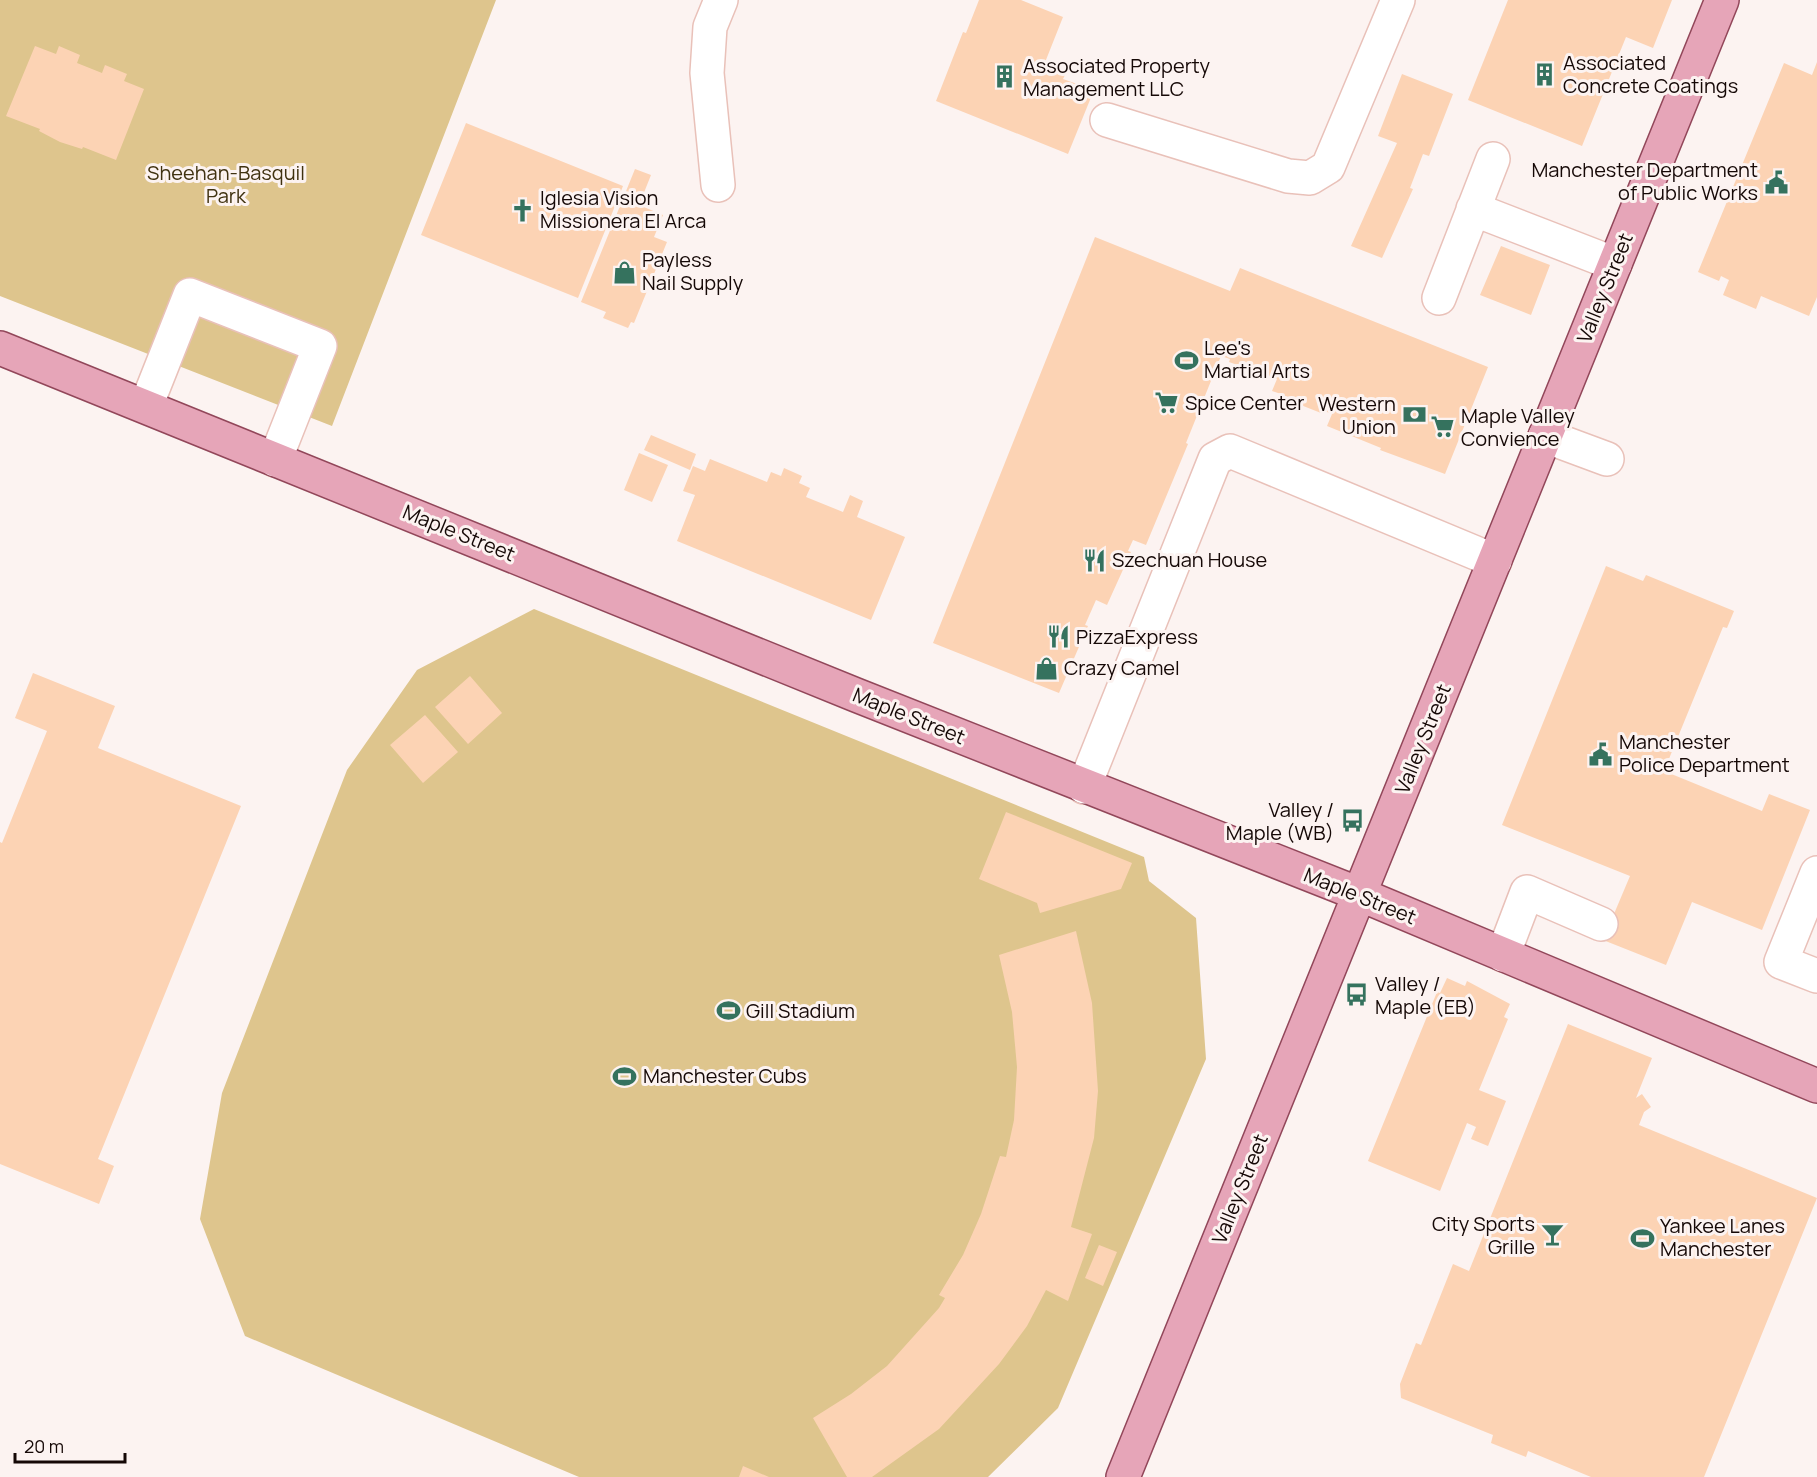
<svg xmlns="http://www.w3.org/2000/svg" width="1817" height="1477" font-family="Manrope,sans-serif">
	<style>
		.green { fill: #dec58d }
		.building { fill: #fcd3b4 }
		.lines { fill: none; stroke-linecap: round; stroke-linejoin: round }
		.minor-casing { stroke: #e9c1b9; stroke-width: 36 }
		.major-casing { stroke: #92475a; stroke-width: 36 }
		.minor { stroke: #fff; stroke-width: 33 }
		.major { stroke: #e6a5b8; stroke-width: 33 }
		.labels { text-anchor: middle; stroke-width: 6; stroke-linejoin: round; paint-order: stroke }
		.poi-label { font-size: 20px; fill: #150806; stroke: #fcf3f1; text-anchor: start }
		.park-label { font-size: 20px; fill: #403210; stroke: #fcf3f1 }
		.street-label { font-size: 20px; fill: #150806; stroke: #fcf3f1 }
	</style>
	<rect width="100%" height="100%" fill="#fcf3f1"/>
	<path class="green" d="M0 0H496L332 426 0 296Z
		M534 609 1144 857 1149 881 1196 918 1206 1059 1058 1408 988 1477H579L245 1336 200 1219 222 1093 347 770 417 670Z"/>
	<path class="building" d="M979 0H1021L1063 17 1042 70 1047 71 1048 68 1065 75 1063 79 1094 90 1068 154 936 101 963 32 966 33Z
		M1508 0H1672L1653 48 1626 37 1582 146 1468 100Z
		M35 46 56 54 59 46 80 55 77 63 102 73 105 65 127 74 124 81 144 89 116 160 83 147 82 149 60 142 39 131 40 129 6 116Z
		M1817 62V297L1809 316 1761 296 1756 309 1723 295 1729 280 1721 276 1719 281 1698 272 1784 63 1812 75Z
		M1402 74 1453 94 1429 156 1423 154 1410 188 1413 189 1382 258 1351 246 1397 143 1378 136Z
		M466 123 623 186 578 298 421 235Z
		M635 169 651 175 639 205 663 215 654 237 667 242 634 323 631 322 628 328 603 318 606 312 581 302Z
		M1095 237 1230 291 1240 268 1488 367 1445 474 1380 450 1381 448 1327 426 1332 414 1322 410 1321 413 1283 398 1284 395 1272 391 1277 379 1229 362 1230 359 1221 356 1186 443 1188 444 1146 545 1133 540 1128 551 1131 552 1107 605 1096 600 1085 625 1088 626 1059 693 933 643Z
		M1501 246 1550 265 1531 315 1480 295Z
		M651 435 696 454 690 470 644 450Z
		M639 453 668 465 652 502 624 490Z
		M710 459 767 482 771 472 781 476 784 468 802 476 799 483 810 488 806 497 843 512 850 495 863 501 857 517 905 537 871 620 677 541 695 495 683 491 693 466 705 471Z
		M1606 566 1643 581 1646 575 1734 611 1727 628 1723 627 1664 771 1762 811 1769 794 1810 810 1762 930 1692 902 1666 965 1603 940 1630 876 1502 825Z
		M33 673 115 706 98 748 241 806 98 1159 114 1166 99 1204 0 1164V842L2 843 47 731 15 718Z
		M470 676 502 713 468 744 435 707Z
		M425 715 458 752 423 783 390 745Z
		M1006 812 1132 863 1121 889 1040 913 1037 903 979 879Z
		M1076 931 1092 1003 1098 1091 1094 1138 1071 1227 1092 1234 1068 1301 1046 1290 1027 1326 999 1364 939 1429 872 1477H847L813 1418 851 1394 887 1366 939 1308 945 1298 939 1295 963 1255 981 1214 1000 1156 1006 1157 1014 1120 1017 1067 1012 1012 999 955Z
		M1447 978 1465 986 1467 981 1510 1004 1504 1017 1508 1019 1479 1090 1506 1101 1488 1146 1471 1139 1476 1127 1467 1123 1440 1191 1368 1161 1437 992 1440 993Z
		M1568 1024 1652 1058 1636 1098 1642 1094 1651 1107 1644 1112 1639 1125 1817 1198 1704 1477H1591L1528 1451 1526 1457 1491 1443 1493 1435 1401 1398 1400 1384 1416 1343 1421 1345 1453 1264 1469 1271Z
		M1099 1245 1117 1252 1103 1286 1085 1278Z
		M743 1466 769 1477H739Z"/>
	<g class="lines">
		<defs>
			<path id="minor" d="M1107 120 1288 176 1310 178 1328 167 1398 0
				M718 185 707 73 710 27 721 0
				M1473 209 1615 264
				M1439 298 1493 159
				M146 406 190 295 320 346 275 460
				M1545 436 1607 459
				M1084 787 1215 459 1230 451 1495 561
				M1817 873 1781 962 1817 976
				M1503 955 1527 892 1601 924"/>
			<path id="major" d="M0 348 856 695 1359 894 1817 1086
				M1123 1477 1722 0"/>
		</defs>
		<use href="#minor" class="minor-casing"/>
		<use href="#major" class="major-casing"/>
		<use href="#minor" class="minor"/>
		<use href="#major" class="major"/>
	</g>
	<defs>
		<symbol id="building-bare" viewBox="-9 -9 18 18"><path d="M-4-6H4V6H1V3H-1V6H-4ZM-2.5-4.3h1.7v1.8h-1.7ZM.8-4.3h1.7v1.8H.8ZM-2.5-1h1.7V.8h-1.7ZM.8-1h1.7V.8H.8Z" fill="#35725e" stroke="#fcf3f1" stroke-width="2.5" paint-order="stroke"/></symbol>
		<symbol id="civic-bare" viewBox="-9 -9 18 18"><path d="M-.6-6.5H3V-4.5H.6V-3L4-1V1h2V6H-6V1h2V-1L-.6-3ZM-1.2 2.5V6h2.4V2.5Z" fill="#35725e" stroke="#fcf3f1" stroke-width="2.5" paint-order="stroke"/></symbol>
		<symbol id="church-bare" viewBox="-9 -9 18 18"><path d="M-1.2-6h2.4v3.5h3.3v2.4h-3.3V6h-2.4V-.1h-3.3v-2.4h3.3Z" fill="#35725e" stroke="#fcf3f1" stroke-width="2.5" paint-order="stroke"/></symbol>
		<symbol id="shop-bare" viewBox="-9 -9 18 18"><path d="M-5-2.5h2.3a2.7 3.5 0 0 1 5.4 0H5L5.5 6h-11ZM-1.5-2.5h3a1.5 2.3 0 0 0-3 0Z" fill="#35725e" stroke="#fcf3f1" stroke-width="2.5" paint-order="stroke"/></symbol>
		<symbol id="stadium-bare" viewBox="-9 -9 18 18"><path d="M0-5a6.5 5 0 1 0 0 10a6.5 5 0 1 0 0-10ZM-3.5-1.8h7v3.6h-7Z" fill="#35725e" stroke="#fcf3f1" stroke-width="2.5" paint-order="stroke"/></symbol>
		<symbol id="supermarket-bare" viewBox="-9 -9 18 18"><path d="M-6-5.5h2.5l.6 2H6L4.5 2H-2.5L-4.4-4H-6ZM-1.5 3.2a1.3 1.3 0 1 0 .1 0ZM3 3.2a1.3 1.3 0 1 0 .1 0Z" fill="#35725e" stroke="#fcf3f1" stroke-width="2.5" paint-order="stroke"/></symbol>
		<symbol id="bank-bare" viewBox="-9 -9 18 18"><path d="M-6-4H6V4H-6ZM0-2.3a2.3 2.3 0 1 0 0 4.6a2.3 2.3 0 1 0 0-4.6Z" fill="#35725e" stroke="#fcf3f1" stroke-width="2.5" paint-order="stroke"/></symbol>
		<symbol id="restaurant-bare" viewBox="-9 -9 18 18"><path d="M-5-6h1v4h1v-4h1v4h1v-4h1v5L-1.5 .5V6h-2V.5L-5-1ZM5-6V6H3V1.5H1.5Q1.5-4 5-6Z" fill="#35725e" stroke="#fcf3f1" stroke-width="2.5" paint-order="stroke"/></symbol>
		<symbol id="bus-bare" viewBox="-9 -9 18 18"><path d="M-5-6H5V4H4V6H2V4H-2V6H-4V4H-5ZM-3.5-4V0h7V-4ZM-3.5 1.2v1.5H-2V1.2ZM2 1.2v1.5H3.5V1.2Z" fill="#35725e" stroke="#fcf3f1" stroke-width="2.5" paint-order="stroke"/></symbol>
		<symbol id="bar-bare" viewBox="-9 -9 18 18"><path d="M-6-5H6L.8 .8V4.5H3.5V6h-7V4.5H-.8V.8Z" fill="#35725e" stroke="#fcf3f1" stroke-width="2.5" paint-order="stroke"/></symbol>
	</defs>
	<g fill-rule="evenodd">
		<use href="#building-bare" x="1528" y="58" width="33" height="33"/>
		<use href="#building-bare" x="988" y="60" width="33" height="33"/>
		<use href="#civic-bare" x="1760" y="166" width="33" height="33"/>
		<use href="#church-bare" x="506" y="194" width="33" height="33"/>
		<use href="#shop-bare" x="608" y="256" width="33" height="33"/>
		<use href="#stadium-bare" x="1170" y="344" width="33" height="33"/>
		<use href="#supermarket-bare" x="1150" y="386" width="33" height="33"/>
		<use href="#bank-bare" x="1398" y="398" width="33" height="33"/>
		<use href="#supermarket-bare" x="1426" y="410" width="33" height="33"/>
		<use href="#restaurant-bare" x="1078" y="544" width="33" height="33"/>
		<use href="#restaurant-bare" x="1042" y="620" width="33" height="33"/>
		<use href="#shop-bare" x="1030" y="652" width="33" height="33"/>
		<use href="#civic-bare" x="1584" y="738" width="33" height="33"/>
		<use href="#bus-bare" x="1336" y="804" width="33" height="33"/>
		<use href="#bus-bare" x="1340" y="978" width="33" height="33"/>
		<use href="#stadium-bare" x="712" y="994" width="33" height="33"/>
		<use href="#stadium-bare" x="608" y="1060" width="33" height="33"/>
		<use href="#bar-bare" x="1536" y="1218" width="33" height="33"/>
		<use href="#stadium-bare" x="1626" y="1222" width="33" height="33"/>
	</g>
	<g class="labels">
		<g class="poi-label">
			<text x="1563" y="70">Associated<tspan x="1563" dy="23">Concrete Coatings</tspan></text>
			<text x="1023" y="73">Associated Property<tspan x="1023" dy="23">Management LLC</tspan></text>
			<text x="1758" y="177" text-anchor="end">Manchester Department<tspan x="1758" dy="23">of Public Works</tspan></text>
			<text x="540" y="205">Iglesia Vision<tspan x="540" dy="23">Missionera El Arca</tspan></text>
			<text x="642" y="267">Payless<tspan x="642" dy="23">Nail Supply</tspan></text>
			<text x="1204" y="355">Lee's<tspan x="1204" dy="23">Martial Arts</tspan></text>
			<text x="1185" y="410">Spice Center</text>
			<text x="1396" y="411" text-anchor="end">Western<tspan x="1396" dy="23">Union</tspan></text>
			<text x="1461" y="423">Maple Valley<tspan x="1461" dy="23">Convience</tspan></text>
			<text x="1112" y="567">Szechuan House</text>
			<text x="1076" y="644">PizzaExpress</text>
			<text x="1064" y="675">Crazy Camel</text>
			<text x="1619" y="749">Manchester<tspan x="1619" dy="23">Police Department</tspan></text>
			<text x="1334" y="817" text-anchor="end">Valley /<tspan x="1334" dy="23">Maple (WB)</tspan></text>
			<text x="1375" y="991">Valley /<tspan x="1375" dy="23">Maple (EB)</tspan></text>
			<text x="746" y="1018">Gill Stadium</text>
			<text x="643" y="1083">Manchester Cubs</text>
			<text x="1535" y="1231" text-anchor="end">City Sports<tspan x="1535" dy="23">Grille</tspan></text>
			<text x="1660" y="1233">Yankee Lanes<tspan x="1660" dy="23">Manchester</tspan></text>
		</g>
		<g class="park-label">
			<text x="226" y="180">Sheehan-Basquil<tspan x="226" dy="23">Park</tspan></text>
		</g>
		<g class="street-label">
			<text transform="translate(1605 288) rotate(-68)" y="7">Valley Street</text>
			<text transform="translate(459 533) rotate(22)" y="7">Maple Street</text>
			<text transform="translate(909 716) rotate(22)" y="7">Maple Street</text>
			<text transform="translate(1423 739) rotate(-68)" y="7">Valley Street</text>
			<text transform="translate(1360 896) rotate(22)" y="7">Maple Street</text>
			<text transform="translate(1240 1189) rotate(-68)" y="7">Valley Street</text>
		</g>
	</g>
	<path d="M15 1453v9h110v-9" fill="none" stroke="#150806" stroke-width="3"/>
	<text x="24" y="1453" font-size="18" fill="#150806" stroke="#fcf3f1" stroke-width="4.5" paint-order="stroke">20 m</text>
</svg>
